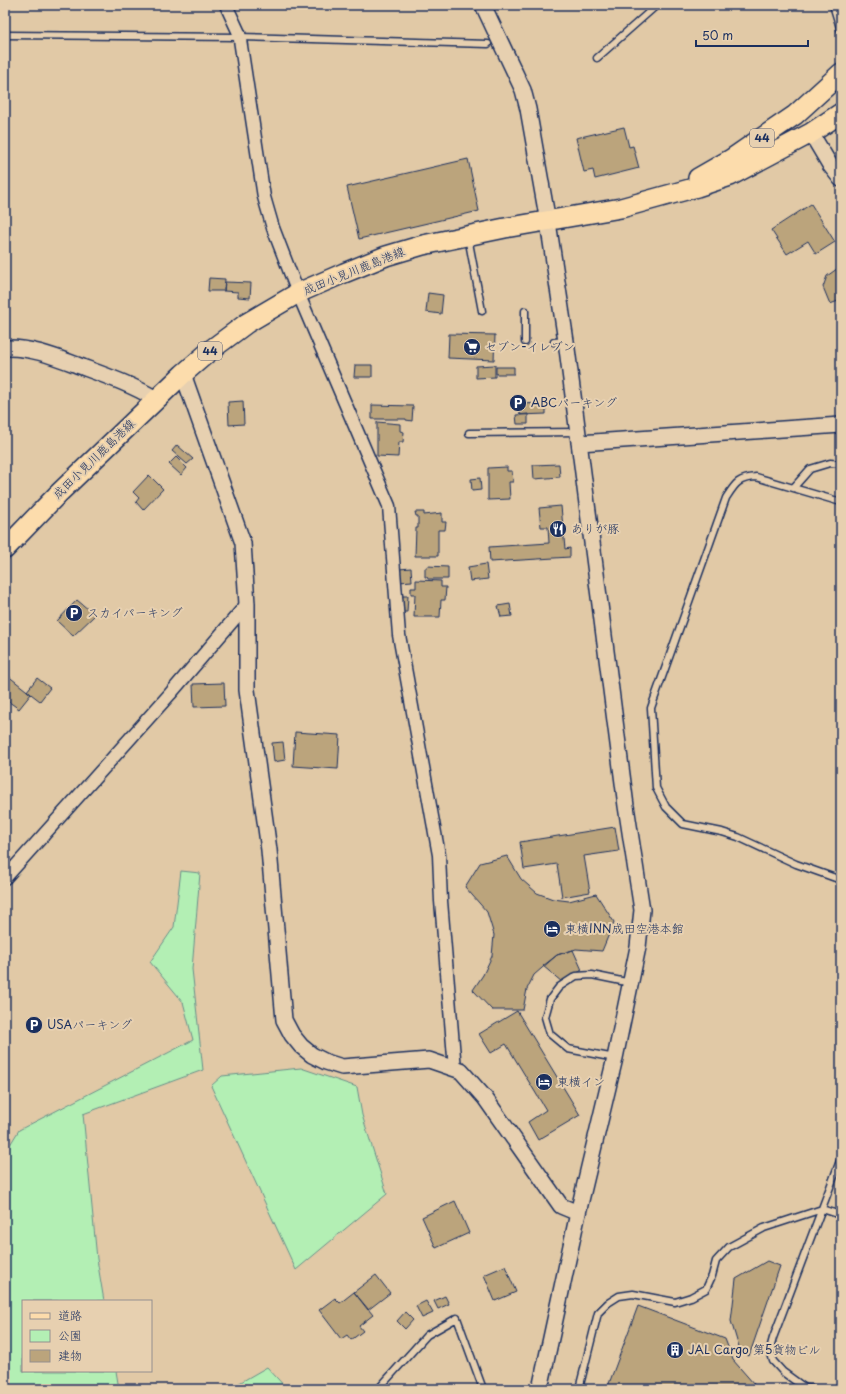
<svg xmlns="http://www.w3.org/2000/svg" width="846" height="1394" font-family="'Playpen Sans','Klee One',sans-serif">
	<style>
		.green { fill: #b3efb4; stroke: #678f89 }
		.building { fill: #bba47c; stroke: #1b2f5e }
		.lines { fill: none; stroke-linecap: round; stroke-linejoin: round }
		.service-casing { stroke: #1b2f5e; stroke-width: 9 }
		.minor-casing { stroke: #1b2f5e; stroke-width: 15 }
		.tertiary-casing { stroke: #1b2f5e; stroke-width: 18 }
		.primary-casing { stroke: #1b2f5e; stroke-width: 22 }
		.service { stroke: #e7d0b0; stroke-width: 6 }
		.minor { stroke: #e7d0b0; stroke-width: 12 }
		.tertiary { stroke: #e7d0b0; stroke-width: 15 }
		.primary { stroke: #fcdcac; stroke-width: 19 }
		.labels { text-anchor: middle; stroke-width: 4; stroke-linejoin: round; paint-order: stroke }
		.shield { fill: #e7d0b0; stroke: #585f77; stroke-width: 1 }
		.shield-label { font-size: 11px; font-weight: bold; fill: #1b2f5e }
		.street-label { font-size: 12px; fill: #1b2f5e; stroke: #e7d0b0 }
		.poi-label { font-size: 12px; fill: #1b2f5e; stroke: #e7d0b0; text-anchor: start }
	</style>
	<rect width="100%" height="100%" fill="#e1c9a6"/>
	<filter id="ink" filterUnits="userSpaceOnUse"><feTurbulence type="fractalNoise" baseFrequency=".025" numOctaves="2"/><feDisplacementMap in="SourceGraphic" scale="8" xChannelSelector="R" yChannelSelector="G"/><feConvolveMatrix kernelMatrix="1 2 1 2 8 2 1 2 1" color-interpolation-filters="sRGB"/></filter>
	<g filter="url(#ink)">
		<path class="green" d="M181 871 200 873 192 969 203 1070 83 1114 97 1259 104 1301H23V1371H116L119 1389H5V1153L19 1130 193 1040 183 1002 150 962 174 927Z
			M301 1068 357 1087 362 1115 387 1194 296 1270 211 1086 222 1076Z
			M267 1367 287 1389H229Z"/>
		<path class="building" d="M624 127 629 147 633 146 639 168 595 179 593 170 584 172 576 138Z
			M468 159 479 211 359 239 347 187Z
			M811 204 835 242 816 254 808 241 787 254 771 230Z
			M841 266V300L830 304 823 287 827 276Z
			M209 278 225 279 224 291H208Z
			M225 282 251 283 250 298 238 297V292L224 291Z
			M428 293 443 295 441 314 426 312Z
			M449 334 495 335 494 360 448 358Z
			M355 365H372V377H354Z
			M495 365V377L476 378V366Z
			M496 367H514V374H496Z
			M243 401 244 424 229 425 228 402Z
			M546 403V414L520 415V404Z
			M372 405 413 406 412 421 406 420V419H372Z
			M528 414V424H517L516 415Z
			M377 422 400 424V431L404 432 403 442H399L398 457 377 456Z
			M177 445 193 459 187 464 172 451Z
			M176 457 187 468 181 475 169 464Z
			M559 464 560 477 534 479 533 465Z
			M507 467V471H512L513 482H509L510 499 488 500V468Z
			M149 475 163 489 143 510 136 502 139 498 133 492Z
			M480 478 481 490 472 491 471 479Z
			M561 506 565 549 570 548V557L490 562 489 547 549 543 548 527H541L539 508Z
			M415 512H424V515L442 513V522H446L445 530H438V556H415L416 528H418V516H416Z
			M486 564 488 579 470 581 468 567Z
			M427 566 448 567V579H428L427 577H425V568H427Z
			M411 568 412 581 399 582V569Z
			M416 580 441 581V587H446L445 600H441L440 617H414L415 594H411V588H416Z
			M401 596H408L407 612H400Z
			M77 600 95 615 73 636 57 621Z
			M510 604 512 616 501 617 498 606Z
			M7 675 31 694 19 709 5 699V677Z
			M37 678 50 688 40 701 27 691Z
			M224 683 225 706 194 707 193 684Z
			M295 732 340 735 338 769 293 766Z
			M283 742 285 760 274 762 272 743Z
			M615 827 619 851 584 856 590 892 562 897 557 864 524 869 520 842Z
			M507 856 521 879 537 893 553 899 569 901 596 894 614 922 602 951 576 949 557 955 534 975 527 989 523 1010H492L473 990 483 975 492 956 494 935 487 912 465 887 480 863Z
			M573 950 582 970 562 982 543 966 557 955Z
			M517 1011 580 1115 538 1140 528 1122 546 1110 506 1044 491 1053 479 1034Z
			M455 1201 469 1233 436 1248 422 1217Z
			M767 1261 780 1266 749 1356 740 1351 731 1321 736 1279Z
			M505 1266 516 1292 495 1301 484 1275Z
			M376 1275 390 1293 368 1310 354 1292Z
			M354 1292 373 1315 359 1326 363 1331 351 1340 347 1335 341 1339 319 1310 335 1298 340 1303Z
			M445 1296 449 1304 438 1309 434 1301Z
			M426 1301 433 1313 422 1318 416 1306Z
			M638 1306 725 1339 733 1360 754 1384 752 1389H607Z
			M405 1312 413 1320 405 1329 397 1321Z"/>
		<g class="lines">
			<defs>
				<path id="service" d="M833 5 841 31
					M5 35 239 37 488 44
					M597 58 657 5
					M468 237 482 311
					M525 342V311
					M554 342 566 341
					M469 433 578 432
					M794 487 810 469 830 463 841 464
					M841 502 756 477C738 478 735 484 726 498L651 708 656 788 666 807 683 824 722 832 738 837 796 864 841 880
					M615 1058 568 1049 550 1034 545 1017 550 999 559 987 576 976 592 975 631 983
					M380 1389 381 1386 427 1335 457 1318 483 1389
					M579 1389 598 1313 608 1303 619 1296 633 1294 675 1302 691 1297 706 1289 712 1276 716 1261 729 1247 764 1228 822 1209 841 1215
					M813 1389 805 1388 783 1372 773 1361 770 1349 773 1338 841 1158"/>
				<path id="minor" d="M226 5 239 33 264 197 273 228 298 293 389 506 399 635 439 855 441 901 455 1069
					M5 878 170 694 247 604"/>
				<path id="tertiary" d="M483 5 523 90 528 109 548 222 566 341 626 806 642 910 638 947 615 1058 578 1213 540 1389
					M811 133 830 165 841 179
					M5 348C30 347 53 356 77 365 104 375 131 384 156 399
					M183 374 243 543 247 604V690L269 850 284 1020 292 1035 301 1046 312 1055 326 1062 342 1067 429 1060 461 1071 485 1098 561 1206 578 1213
					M579 443 841 425"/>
				<path id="primary" d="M698 178 731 159 795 115 841 73
					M5 549 59 493 183 374 212 349 247 323 298 293 344 273 386 256 423 245 505 228 621 208 697 187 730 176 811 133 841 113"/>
			</defs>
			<use href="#service" class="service-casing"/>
			<use href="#minor" class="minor-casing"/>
			<use href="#tertiary" class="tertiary-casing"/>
			<use href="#primary" class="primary-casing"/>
			<use href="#service" class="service"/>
			<use href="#minor" class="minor"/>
			<use href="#tertiary" class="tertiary"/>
			<use href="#primary" class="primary"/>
		</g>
	</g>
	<defs>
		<symbol id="supermarket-disc" viewBox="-11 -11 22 22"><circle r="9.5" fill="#1b2f5e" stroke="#e7d0b0"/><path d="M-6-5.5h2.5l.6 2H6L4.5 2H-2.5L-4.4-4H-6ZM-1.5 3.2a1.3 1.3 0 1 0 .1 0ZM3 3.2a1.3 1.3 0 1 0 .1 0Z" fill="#fff"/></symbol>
		<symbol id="parking-disc" viewBox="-11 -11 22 22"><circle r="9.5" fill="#1b2f5e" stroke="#e7d0b0"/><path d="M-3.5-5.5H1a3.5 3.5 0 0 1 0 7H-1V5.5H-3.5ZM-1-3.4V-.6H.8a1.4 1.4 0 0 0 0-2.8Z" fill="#fff"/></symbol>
		<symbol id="restaurant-disc" viewBox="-11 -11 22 22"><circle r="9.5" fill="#1b2f5e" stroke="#e7d0b0"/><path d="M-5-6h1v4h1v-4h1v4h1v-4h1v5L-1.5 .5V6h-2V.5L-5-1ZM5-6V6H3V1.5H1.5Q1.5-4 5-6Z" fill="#fff"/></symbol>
		<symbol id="hotel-disc" viewBox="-11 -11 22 22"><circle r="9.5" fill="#1b2f5e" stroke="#e7d0b0"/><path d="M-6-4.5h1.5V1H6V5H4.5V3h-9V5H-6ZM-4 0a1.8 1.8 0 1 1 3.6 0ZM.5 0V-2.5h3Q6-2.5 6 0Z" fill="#fff"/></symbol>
		<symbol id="building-disc" viewBox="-11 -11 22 22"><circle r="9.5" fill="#1b2f5e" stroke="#e7d0b0"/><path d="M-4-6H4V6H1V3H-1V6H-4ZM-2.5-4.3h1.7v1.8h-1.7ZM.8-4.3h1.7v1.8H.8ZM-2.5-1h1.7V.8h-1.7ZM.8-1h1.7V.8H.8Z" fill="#fff"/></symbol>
	</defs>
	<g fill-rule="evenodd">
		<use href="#supermarket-disc" x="462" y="337" width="20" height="20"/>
		<use href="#parking-disc" x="508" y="393" width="20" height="20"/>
		<use href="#restaurant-disc" x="548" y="519" width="20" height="20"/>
		<use href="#parking-disc" x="64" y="603" width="20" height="20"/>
		<use href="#hotel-disc" x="542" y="919" width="20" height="20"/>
		<use href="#parking-disc" x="24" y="1015" width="20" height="20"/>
		<use href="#hotel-disc" x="534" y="1072" width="20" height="20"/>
		<use href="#building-disc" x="665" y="1340" width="20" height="20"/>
	</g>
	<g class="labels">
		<g class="shield">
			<rect x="750" y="129" width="24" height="18" rx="3"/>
			<rect x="198" y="342" width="24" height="18" rx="3"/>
		</g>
		<g class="shield-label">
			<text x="762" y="142">44</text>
			<text x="210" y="355">44</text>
		</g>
		<g class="street-label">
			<text transform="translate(354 271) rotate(-22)" y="4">成田小見川鹿島港線</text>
			<text transform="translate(94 459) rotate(-44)" y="4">成田小見川鹿島港線</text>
		</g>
		<g class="poi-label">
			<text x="485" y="351">セブン-イレブン</text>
			<text x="531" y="407">ABCパーキング</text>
			<text x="571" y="533">ありが豚</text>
			<text x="87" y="617">スカイパーキング</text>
			<text x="565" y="933">東横INN成田空港本館</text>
			<text x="47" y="1029">USAパーキング</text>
			<text x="557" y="1086">東横イン</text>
			<text x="688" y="1354">JAL Cargo 第5貨物ビル</text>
		</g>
	</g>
	<rect width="846" height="1394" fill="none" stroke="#e7d0b0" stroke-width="20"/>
	<rect x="10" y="10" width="826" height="1374" fill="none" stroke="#1b2f5e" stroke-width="1.5" filter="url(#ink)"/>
	<rect x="22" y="1300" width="130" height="72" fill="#e7d0b0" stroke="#95908f"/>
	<rect x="30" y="1313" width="20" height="6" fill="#fcdcac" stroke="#95908f"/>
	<text x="58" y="1320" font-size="12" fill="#1b2f5e">道路</text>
	<rect x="30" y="1330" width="20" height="12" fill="#b3efb4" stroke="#95908f"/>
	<text x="58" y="1340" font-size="12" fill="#1b2f5e">公園</text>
	<rect x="30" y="1350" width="20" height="12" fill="#bba47c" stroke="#95908f"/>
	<text x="58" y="1360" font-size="12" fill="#1b2f5e">建物</text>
	<path d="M696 40v6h112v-6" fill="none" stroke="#1b2f5e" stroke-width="2"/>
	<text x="702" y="40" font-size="12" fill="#1b2f5e" stroke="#e7d0b0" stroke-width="3" paint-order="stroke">50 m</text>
</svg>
